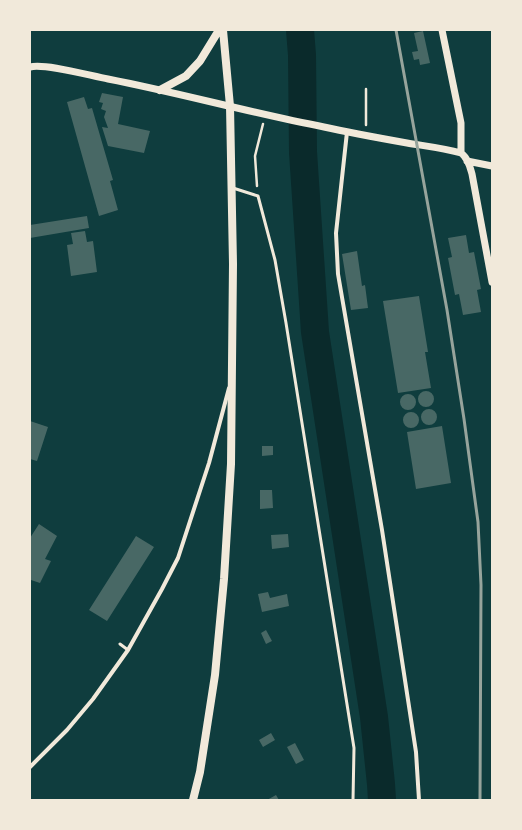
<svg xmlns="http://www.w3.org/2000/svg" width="522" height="830" font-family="'PT Sans Narrow',sans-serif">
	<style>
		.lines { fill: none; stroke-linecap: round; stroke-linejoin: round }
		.river { stroke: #0a2a2b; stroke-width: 28 }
		.building { fill: #486865 }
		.path { stroke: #f1e9da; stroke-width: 2.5 }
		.service { stroke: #f1e9da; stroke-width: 3 }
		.minor { stroke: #f1e9da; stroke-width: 4 }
		.tertiary { stroke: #f1e9da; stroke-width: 7 }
		.secondary { stroke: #f1e9da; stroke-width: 8 }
		.rail { stroke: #97a49c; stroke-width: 3 }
	</style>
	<rect width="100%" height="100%" fill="#0f3d3e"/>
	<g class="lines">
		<path class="river" d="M300 30 302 55 303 152 315 332 374 717 381 784 382 800"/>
	</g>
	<path class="building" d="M423 31 430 63 420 65 419 59 414 60 412 52 418 51 414 33Z
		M102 93 123 97 118 124 150 131 144 153 108 146 102 127 108 128 104 117 106 111 101 109 103 103 99 102Z
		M84 97 88 109 92 108 113 180 110 181 118 210 99 216 67 102Z
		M87 216 89 228 30 238V225Z
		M85 231 87 242 93 241 97 272 71 276 67 245 73 244 71 233Z
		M466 235 469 253 474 252 481 289 477 290 481 312 463 315 459 294 455 295 448 258 452 257 448 238Z
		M357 251 362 286 365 285 368 308 351 310 342 254Z
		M419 296 428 352H425L431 388 398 393 383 301Z
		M418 399a8 8 0 1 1 16 0a8 8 0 1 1-16 0Z
		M400 402a8 8 0 1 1 16 0a8 8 0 1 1-16 0Z
		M421 417a8 8 0 1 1 16 0a8 8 0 1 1-16 0Z
		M403 420a8 8 0 1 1 16 0a8 8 0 1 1-16 0Z
		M30 421 48 427 37 461 30 459Z
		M442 426 451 483 416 489 407 432Z
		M262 446H273V455L262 456Z
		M260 490H272L273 508 260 509Z
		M39 524 57 536 45 559 51 561 40 583 31 580 30 582V538Z
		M288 534 289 547 272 549 271 535Z
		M136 536 154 547 107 621 89 610Z
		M268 592 270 598 287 594 289 606 262 612 258 594Z
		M266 630 272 641 266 644 261 633Z
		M271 733 275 740 263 747 259 740Z
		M295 743 304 760 296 764 287 747Z
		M276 795 279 800H267Z"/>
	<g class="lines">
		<path class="path" d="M366 89V125
			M257 186 255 156 263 124"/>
		<path class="service" d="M233 188 258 196 275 260 286 323 354 748 353 800
			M120 644 128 650"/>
		<path class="minor" d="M347 132 336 233 338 274 382 530 416 752 419 800
			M30 767 67 730 93 699 128 650 162 589 178 558 209 463 229 388"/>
		<path class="tertiary" d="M442 30 461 123V153
			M30 67C45 63 91 76 108 79 180 93 251 113 324 127 351 133 379 138 407 143 425 146 443 148 461 153 468 158 470 167 472 174L492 282
			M467 161 492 166"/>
		<path class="secondary" d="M160 90 186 76 200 61 219 30
			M193 800 200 772 215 675 224 579 231 464 233 264 230 106 223 30"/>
		<path class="rail" d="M396 30 447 310 464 419 478 522 481 585 480 800"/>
	</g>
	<rect width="522" height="830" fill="none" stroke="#f1e9da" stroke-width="62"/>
</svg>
